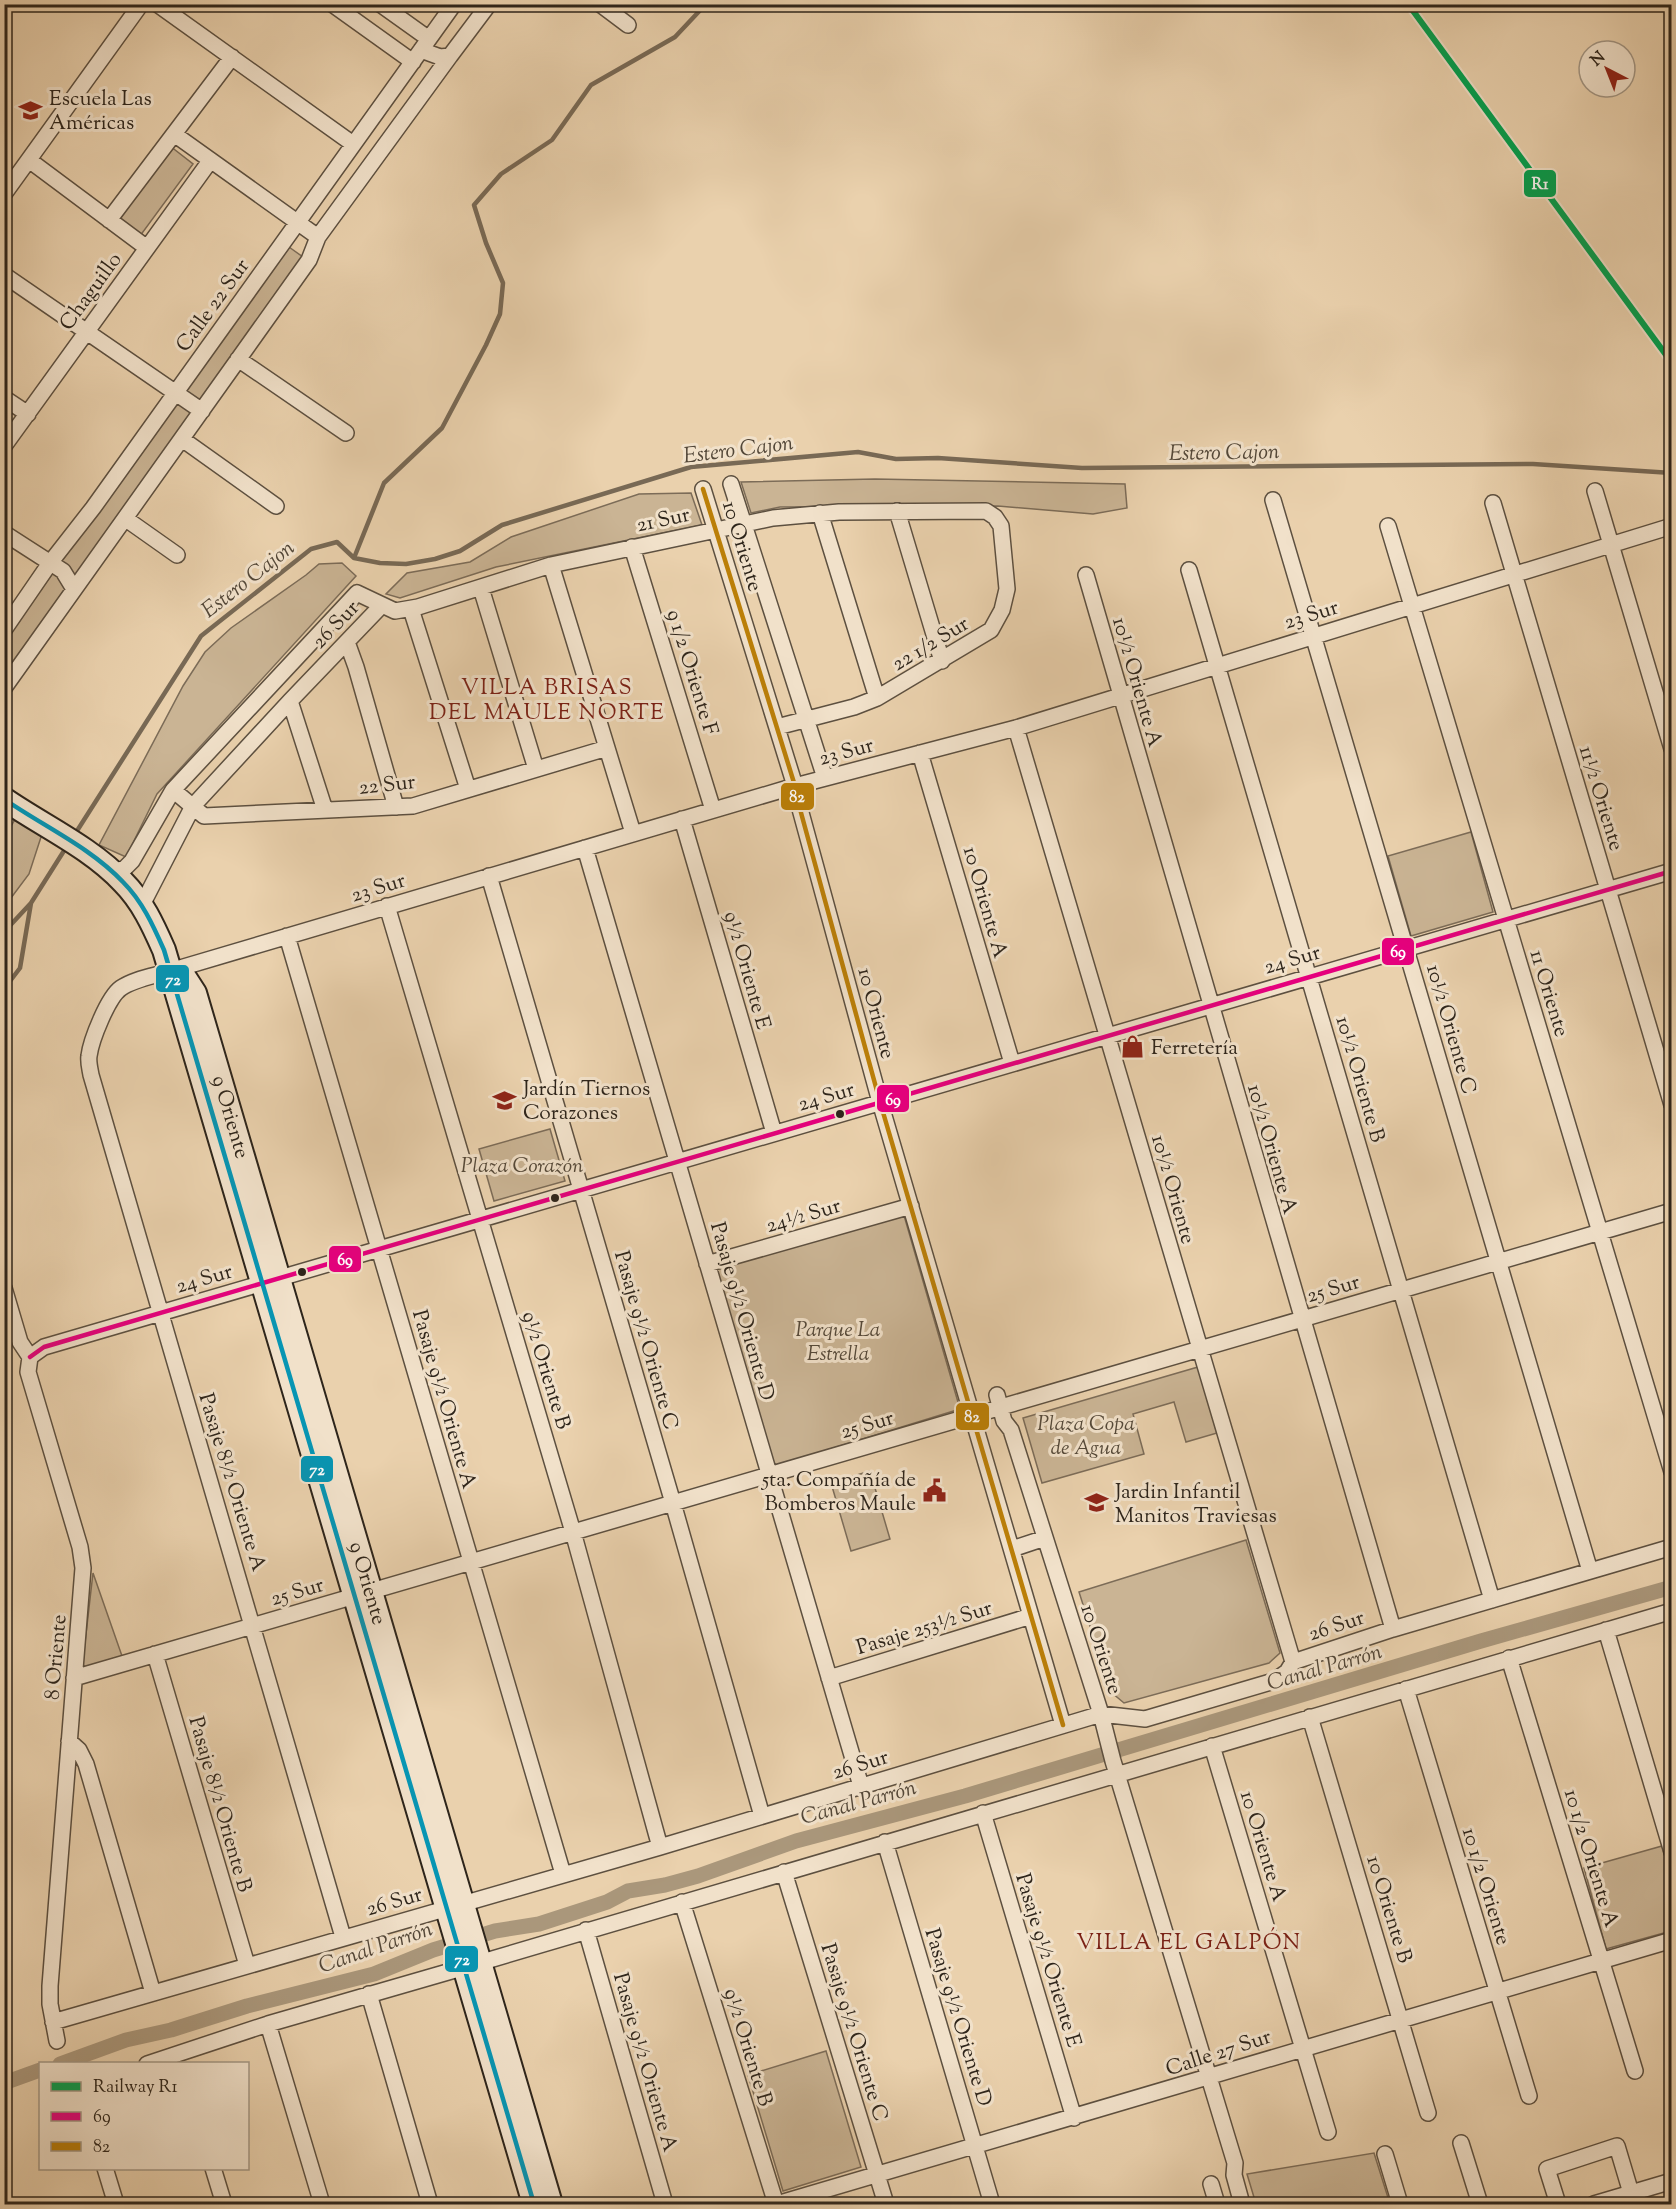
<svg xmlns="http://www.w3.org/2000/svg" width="1676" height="2209" font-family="'Sorts Mill Goudy',serif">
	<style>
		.green { fill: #cab494; stroke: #7c6c58; stroke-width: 1.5 }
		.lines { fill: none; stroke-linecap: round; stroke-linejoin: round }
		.stream { stroke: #786955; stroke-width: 4.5 }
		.canal { stroke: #aa977b; stroke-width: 15 }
		.street-casing { stroke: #5d5040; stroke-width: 18 }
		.secondary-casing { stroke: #2e251b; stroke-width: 26 }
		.street { stroke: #f1e1ca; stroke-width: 15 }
		.secondary { stroke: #f1e1ca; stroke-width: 22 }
		.bus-1-casing { stroke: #f1e1ca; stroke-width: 9 }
		.bus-2-casing { stroke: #f1e1ca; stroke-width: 9 }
		.bus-3-casing { stroke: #f1e1ca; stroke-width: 9 }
		.bus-1 { stroke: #e5007d; stroke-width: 4.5 }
		.bus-2 { stroke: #bb7f08; stroke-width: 4.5 }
		.bus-3 { stroke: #0795b3; stroke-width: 4.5 }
		.rail-1-casing { stroke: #f1e1ca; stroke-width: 10 }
		.rail-1 { stroke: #02a04e; stroke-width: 6 }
		.bus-dot { fill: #2e251b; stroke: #f1e1ca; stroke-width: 2 }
		.labels { text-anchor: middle; stroke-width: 6; stroke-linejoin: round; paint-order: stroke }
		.poi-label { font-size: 21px; fill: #2e251b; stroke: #f1e1ca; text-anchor: start }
		.street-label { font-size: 21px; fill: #2e251b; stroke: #f1e1ca }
		.park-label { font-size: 21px; font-style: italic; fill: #554939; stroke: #f1e1ca }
		.water-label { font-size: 22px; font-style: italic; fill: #534738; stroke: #f1e1ca }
		.neighbourhood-label { font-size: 22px; letter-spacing: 1.5px; fill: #7a1f14; stroke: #f1e1ca }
		.line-badge { stroke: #f1e1ca; stroke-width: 2 }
		.badge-label { font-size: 16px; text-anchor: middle; font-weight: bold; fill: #fff }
	</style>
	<rect width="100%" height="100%" fill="#ead1ad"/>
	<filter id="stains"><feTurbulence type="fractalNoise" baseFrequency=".00333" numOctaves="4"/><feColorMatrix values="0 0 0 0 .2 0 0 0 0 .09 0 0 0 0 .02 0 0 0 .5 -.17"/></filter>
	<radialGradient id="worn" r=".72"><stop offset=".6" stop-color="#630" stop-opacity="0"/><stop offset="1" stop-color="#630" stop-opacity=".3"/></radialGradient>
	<path class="green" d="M170 146 193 164 140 236 116 218Z
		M289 247 303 257 5 675V639Z
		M875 479 1125 484 1127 508 1093 514 998 506 780 507 751 513 741 482Z
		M691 493 702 525 496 567 400 598 386 594 407 573 470 562 511 537 639 494Z
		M342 563 356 576 157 794 126 857 99 845 183 686 205 652 231 628 306 575 319 564Z
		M17 816 42 834 29 874 5 906V836Z
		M1471 832 1493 912 1411 936 1388 856Z
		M550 1129 565 1181 494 1201 479 1149Z
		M903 1212 960 1409 772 1467 716 1272 719 1267Z
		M1198 1367 1217 1433 1186 1442 1174 1402 1133 1414 1144 1454 1042 1483 1023 1418Z
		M870 1471 890 1539 851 1551 831 1483Z
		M1246 1540 1280 1653 1269 1663 1124 1703 1111 1692 1079 1592Z
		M93 1573 122 1656 82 1669Z
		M1662 1846 1671 1880V1931L1606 1949 1584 1868Z
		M826 2051 861 2167 783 2191 748 2075Z
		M1374 2153 1390 2204H1256L1247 2174Z"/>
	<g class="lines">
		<path class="stream" d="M354 558 384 483 442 428 486 345 500 314 503 283 486 243 474 205 501 174 552 140 591 85 675 37 706 4
			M75 834 201 636 311 549 337 542 354 558 380 563 406 564 435 559 460 551 502 525 691 467 858 452 896 459 938 458 1082 468 1533 464 1672 473
			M4 932 31 903
			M4 989 20 968 31 903 67 846"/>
		<path class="canal" d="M60 2064 126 2040 171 2030 247 2006 374 1974 433 1950 495 1931 539 1924 607 1902 628 1891 665 1885 698 1876 796 1841 965 1796 1481 1641 1672 1587
			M4 2083 40 2070"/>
		<defs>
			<path id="street" d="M157 4 353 144
				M332 4 413 62
				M380 4 429 39
				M600 4 628 25
				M421 50 440 57 450 56 489 4
				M29 160 147 248
				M4 194 141 4
				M109 220 232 57
				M318 237 450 56
				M4 275 202 411
				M238 359 346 433
				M4 398 28 414
				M182 439 276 506
				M4 446 210 161
				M731 484 825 778
				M703 489 795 786 800 809 880 1102 1063 1725
				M1595 491 1672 749
				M1273 500 1590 1571
				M1493 503 1672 1105
				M897 511 942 661
				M820 513 877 698
				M126 519 177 555
				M1388 526 1672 1472
				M4 533 63 571 74 589
				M632 547 713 810
				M551 565 633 833
				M1189 570 1492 1600
				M1086 575 1393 1629
				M481 588 536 769
				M411 609 468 789
				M4 630 50 563 93 508 454 4
				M347 642 356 667 396 807
				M4 688 309 260 318 237 174 134
				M290 701 325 810
				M1016 728 1293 1662
				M920 753 1012 1063
				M173 790 204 816 413 806 607 748
				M682 819 774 1133
				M585 848 861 1786
				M113 872 125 868 132 861 173 790 357 593 395 611 418 607 551 565 773 518 839 512 986 511 995 517 1001 526 1007 589 1002 610 991 630 877 698 854 707 777 727
				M489 876 673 1503 762 1816
				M142 905 193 806 290 701 382 605
				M387 906 573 1532 660 1847
				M287 936 563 1874
				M707 1264 911 1206
				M4 1288 20 1342 30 1357
				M30 1357 44 1347 1672 871
				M30 1357 28 1372 80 1547 83 1568 50 1986V2004L57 2041
				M997 1395 1004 1421 1011 1430 1101 1714 1113 1761 1235 2163 1234 2175 1242 2204
				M1012 1549 1045 1538
				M1606 1630 1672 1852
				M155 1654 247 1965
				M1509 1658 1635 2071
				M74 1678 1672 1211
				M829 1678 1031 1616
				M1406 1689 1529 2096
				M1310 1717 1428 2113
				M69 1741 79 1750 86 1764 153 1993
				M1212 1746 1328 2132
				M983 1813 1074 2118
				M885 1842 992 2204
				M784 1872 886 2204
				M682 1902 776 2204
				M586 1930 665 2204
				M343 1937 91 1075C90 1069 88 1062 89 1056 91 1040 108 997 121 988 134 979 154 976 170 971L795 786 1016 728 1672 526
				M369 1994 430 2204
				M53 2022 660 1847 1101 1714 1145 1719 1274 1681 1287 1672 1293 1662 1393 1629 1672 1547
				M268 2024 322 2204
				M147 2064 268 2024 479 1963 1672 1611
				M1461 2143 1480 2204
				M1385 2154 1400 2204
				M105 2168 116 2204
				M213 2168 224 2204
				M1211 2184 1217 2204
				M777 2204 1672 1940
				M1558 2204 1547 2169 1617 2146 1631 2193
				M1594 2204 1672 2181"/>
			<g id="secondary">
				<path d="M4 799C43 826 90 847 123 882 142 901 153 925 164 950L534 2204"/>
				<path id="s1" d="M170 971 184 976 195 993 551 2204"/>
			</g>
		</defs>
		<use href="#street" class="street-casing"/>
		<use href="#secondary" class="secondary-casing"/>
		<use href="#street" class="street"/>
		<use href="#secondary" class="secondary"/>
		<defs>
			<path id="bus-1" d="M30 1357 44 1347 1672 871"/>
			<path id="bus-2" d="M703 489 795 786 800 809 880 1102 1063 1725"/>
			<path id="bus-3" d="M4 799C43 826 90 847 123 882 142 901 153 925 164 950L534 2204"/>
		</defs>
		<use href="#bus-1" class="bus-1-casing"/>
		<use href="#bus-2" class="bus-2-casing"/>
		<use href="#bus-3" class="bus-3-casing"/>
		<use href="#bus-1" class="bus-1"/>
		<use href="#bus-2" class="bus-2"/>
		<use href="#bus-3" class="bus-3"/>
		<defs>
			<path id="rail-1" d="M1408 4 1672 363"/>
		</defs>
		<use href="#rail-1" class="rail-1-casing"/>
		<use href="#rail-1" class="rail-1"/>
	</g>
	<defs>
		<symbol id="school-bare" viewBox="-9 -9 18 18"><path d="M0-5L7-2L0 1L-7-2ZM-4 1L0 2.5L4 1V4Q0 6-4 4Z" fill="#8f2418" stroke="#f1e1ca" stroke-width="2.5" paint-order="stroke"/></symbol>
		<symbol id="shop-bare" viewBox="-9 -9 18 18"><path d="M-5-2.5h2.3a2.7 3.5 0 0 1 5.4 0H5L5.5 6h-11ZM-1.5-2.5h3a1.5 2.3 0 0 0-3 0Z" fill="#8f2418" stroke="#f1e1ca" stroke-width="2.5" paint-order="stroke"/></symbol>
		<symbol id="civic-bare" viewBox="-9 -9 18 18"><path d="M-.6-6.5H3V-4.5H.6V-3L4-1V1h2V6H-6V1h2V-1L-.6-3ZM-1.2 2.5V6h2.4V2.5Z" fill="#8f2418" stroke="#f1e1ca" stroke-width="2.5" paint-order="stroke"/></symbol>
	</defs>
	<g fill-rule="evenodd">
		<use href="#school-bare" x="14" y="94" width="33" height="33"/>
		<use href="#shop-bare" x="1116" y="1030" width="33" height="33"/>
		<use href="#school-bare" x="488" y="1084" width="33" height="33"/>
		<use href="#civic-bare" x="918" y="1474" width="33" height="33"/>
		<use href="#school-bare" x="1080" y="1486" width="33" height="33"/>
	</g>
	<g class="bus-dot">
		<circle cx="840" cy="1114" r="5"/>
		<circle cx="555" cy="1198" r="5"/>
		<circle cx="302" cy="1272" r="5"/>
	</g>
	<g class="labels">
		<g class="poi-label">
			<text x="49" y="105">Escuela Las<tspan x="49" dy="24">Américas</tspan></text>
			<text x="1151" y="1054">Ferretería</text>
			<text x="523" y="1095">Jardín Tiernos<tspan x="523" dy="24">Corazones</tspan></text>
			<text x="916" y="1486" text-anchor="end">5ta. Compañía de<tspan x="916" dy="24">Bomberos Maule</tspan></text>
			<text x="1115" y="1498">Jardin Infantil<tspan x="1115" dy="24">Manitos Traviesas</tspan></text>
		</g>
		<g class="street-label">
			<text transform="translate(90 291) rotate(-54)" y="7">Chaguillo</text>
			<text transform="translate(212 305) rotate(-54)" y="7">Calle 22 Sur</text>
			<text transform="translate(663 519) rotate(-12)" y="7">21 Sur</text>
			<text transform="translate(743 546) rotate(73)" y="7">10 Oriente</text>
			<text transform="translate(1311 614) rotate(-17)" y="7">23 Sur</text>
			<text transform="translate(335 624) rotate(-46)" y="7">26 Sur</text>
			<text transform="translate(930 643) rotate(-31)" y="7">22 1/2 Sur</text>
			<text transform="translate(693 672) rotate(73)" y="7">9 1/2 Oriente F</text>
			<text transform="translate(1138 682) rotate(74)" y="7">10½ Oriente A</text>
			<text transform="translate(846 751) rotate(-15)" y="7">23 Sur</text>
			<text transform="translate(387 784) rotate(-6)" y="7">22 Sur</text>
			<text transform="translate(1602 798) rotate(73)" y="7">11½ Oriente</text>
			<text transform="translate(378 887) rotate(-17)" y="7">23 Sur</text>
			<text transform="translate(986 902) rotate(74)" y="7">10 Oriente A</text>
			<text transform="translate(1292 959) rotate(-16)" y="7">24 Sur</text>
			<text transform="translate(748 970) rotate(74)" y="7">9½ Oriente E</text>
			<text transform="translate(1550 993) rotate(73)" y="7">11 Oriente</text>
			<text transform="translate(877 1013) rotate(75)" y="7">10 Oriente</text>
			<text transform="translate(1452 1029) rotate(74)" y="7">10½ Oriente C</text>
			<text transform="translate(1361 1079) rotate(74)" y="7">10½ Oriente B</text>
			<text transform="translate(826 1096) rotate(-16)" y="7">24 Sur</text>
			<text dy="7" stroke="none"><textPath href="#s1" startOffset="164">9 Oriente</textPath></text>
			<text transform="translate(1273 1149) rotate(74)" y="7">10½ Oriente A</text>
			<text transform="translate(1174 1189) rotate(74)" y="7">10½ Oriente</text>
			<text transform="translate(803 1215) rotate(-16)" y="7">24½ Sur</text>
			<text transform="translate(204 1278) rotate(-16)" y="7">24 Sur</text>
			<text transform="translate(1333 1288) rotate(-16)" y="7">25 Sur</text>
			<text transform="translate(743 1311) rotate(74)" y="7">Pasaje 9½ Oriente D</text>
			<text transform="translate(647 1340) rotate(74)" y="7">Pasaje 9½ Oriente C</text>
			<text transform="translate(547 1370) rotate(73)" y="7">9½ Oriente B</text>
			<text transform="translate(445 1399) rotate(74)" y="7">Pasaje 9½ Oriente A</text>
			<text transform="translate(867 1424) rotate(-16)" y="7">25 Sur</text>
			<text transform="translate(233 1482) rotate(73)" y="7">Pasaje 8½ Oriente A</text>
			<text dy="7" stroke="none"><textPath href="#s1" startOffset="650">9 Oriente</textPath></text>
			<text transform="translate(297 1591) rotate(-16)" y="7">25 Sur</text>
			<text transform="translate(1336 1625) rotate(-18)" y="7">26 Sur</text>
			<text transform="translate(924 1627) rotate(-17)" y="7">Pasaje 253½ Sur</text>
			<text transform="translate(1102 1649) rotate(72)" y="7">10 Oriente</text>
			<text transform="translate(55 1657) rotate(-85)" y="7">8 Oriente</text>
			<text transform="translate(860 1764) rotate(-17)" y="7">26 Sur</text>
			<text transform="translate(221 1804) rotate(74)" y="7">Pasaje 8½ Oriente B</text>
			<text transform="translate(1264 1846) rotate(73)" y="7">10 Oriente A</text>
			<text transform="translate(1592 1858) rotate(73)" y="7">10 1/2 Oriente A</text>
			<text transform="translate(1487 1886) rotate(73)" y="7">10 1/2 Oriente</text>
			<text transform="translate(394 1901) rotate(-16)" y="7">26 Sur</text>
			<text transform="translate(1390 1909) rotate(73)" y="7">10 Oriente B</text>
			<text transform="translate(1049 1960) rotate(73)" y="7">Pasaje 9½ Oriente E</text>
			<text transform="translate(959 2017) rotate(73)" y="7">Pasaje 9½ Oriente D</text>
			<text transform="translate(855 2032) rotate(73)" y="7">Pasaje 9½ Oriente C</text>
			<text transform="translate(749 2047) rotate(73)" y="7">9½ Oriente B</text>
			<text transform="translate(1218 2052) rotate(-18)" y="7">Calle 27 Sur</text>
			<text transform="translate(646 2062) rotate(74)" y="7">Pasaje 9½ Oriente A</text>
		</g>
		<g class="park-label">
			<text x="522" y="1172">Plaza Corazón</text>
			<text x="838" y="1336">Parque La<tspan x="838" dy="24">Estrella</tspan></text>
			<text x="1086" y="1430">Plaza Copa<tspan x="1086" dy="24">de Agua</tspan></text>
		</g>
		<g class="water-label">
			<text transform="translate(738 448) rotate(-7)" y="8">Estero Cajon</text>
			<text transform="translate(1224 451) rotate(-1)" y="8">Estero Cajon</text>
			<text transform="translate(247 578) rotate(-38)" y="8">Estero Cajon</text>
			<text transform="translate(1324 1666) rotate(-16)" y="8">Canal Parrón</text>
			<text transform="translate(858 1801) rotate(-15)" y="8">Canal Parrón</text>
			<text transform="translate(375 1946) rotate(-19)" y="8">Canal Parrón</text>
		</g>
		<g class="neighbourhood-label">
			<text x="547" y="694">VILLA BRISAS<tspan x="547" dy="25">DEL MAULE NORTE</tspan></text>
			<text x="1189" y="1949">VILLA EL GALPÓN</text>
		</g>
	</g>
	<g class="line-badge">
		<rect x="1523" y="169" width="34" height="29" rx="6" fill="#02a04e"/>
		<rect x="780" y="782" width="35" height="29" rx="6" fill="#bb7f08"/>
		<rect x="1381" y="937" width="34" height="29" rx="6" fill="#e5007d"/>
		<rect x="155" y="964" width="35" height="29" rx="6" fill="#0795b3"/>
		<rect x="876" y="1084" width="34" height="29" rx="6" fill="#e5007d"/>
		<rect x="328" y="1245" width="34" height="28" rx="6" fill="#e5007d"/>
		<rect x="955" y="1402" width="35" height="29" rx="6" fill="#bb7f08"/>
		<rect x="300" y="1455" width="34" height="28" rx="6" fill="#0795b3"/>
		<rect x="444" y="1945" width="35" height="28" rx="6" fill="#0795b3"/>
	</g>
	<g class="badge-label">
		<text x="1540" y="189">R1</text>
		<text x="797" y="802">82</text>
		<text x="1398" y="957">69</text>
		<text x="173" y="985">72</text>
		<text x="893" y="1105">69</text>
		<text x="345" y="1265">69</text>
		<text x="972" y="1422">82</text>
		<text x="317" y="1475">72</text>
		<text x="462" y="1965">72</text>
	</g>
	<rect width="1676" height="2209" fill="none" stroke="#ead1ad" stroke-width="24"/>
	<rect x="6" y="6" width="1664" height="2197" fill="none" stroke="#2e251b" stroke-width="3"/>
	<rect x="12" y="12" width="1652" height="2185" fill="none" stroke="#2e251b" stroke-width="1.5"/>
	<rect x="39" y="2062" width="210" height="108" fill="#f1e1ca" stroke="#a39684" stroke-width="1.5"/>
	<rect x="51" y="2082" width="30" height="9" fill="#02a04e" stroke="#a39684" stroke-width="1.5"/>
	<text x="93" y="2092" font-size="18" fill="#2e251b">Railway R1</text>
	<rect x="51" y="2112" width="30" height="9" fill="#e5007d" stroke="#a39684" stroke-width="1.5"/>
	<text x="93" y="2122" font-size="18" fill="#2e251b">69</text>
	<rect x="51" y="2142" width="30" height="9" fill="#bb7f08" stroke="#a39684" stroke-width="1.5"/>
	<text x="93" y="2152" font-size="18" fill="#2e251b">82</text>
	<g transform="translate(1607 69) rotate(318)"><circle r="28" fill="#f1e1ca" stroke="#a39684" stroke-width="1.5"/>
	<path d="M0-4.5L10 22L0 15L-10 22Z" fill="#8f2418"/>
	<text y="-9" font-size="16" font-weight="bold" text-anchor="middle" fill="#2e251b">N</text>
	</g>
	<rect width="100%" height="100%" filter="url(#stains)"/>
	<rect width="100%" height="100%" fill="url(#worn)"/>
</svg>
